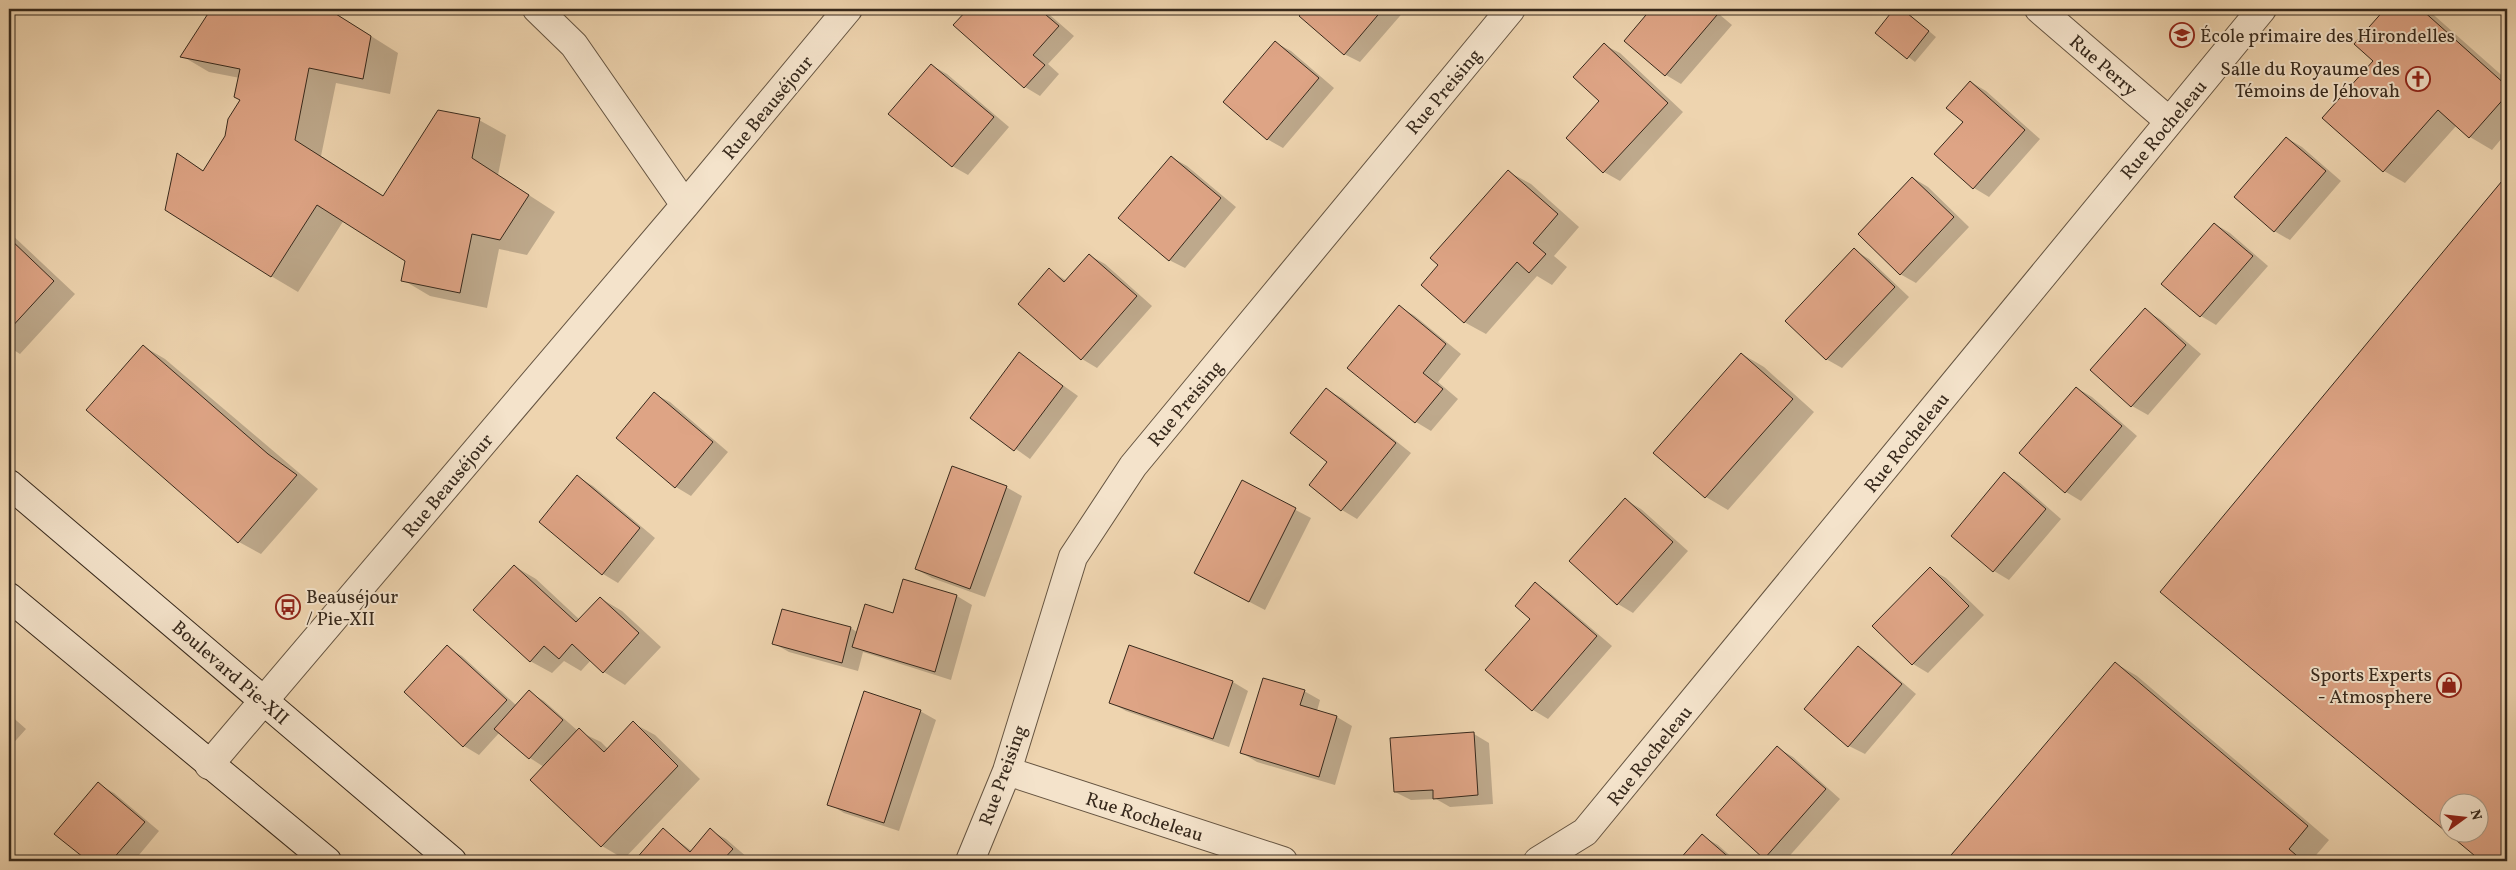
<svg xmlns="http://www.w3.org/2000/svg" width="2516" height="870" font-family="Vollkorn,serif">
	<style>
		.shadow { fill: #0003 }
		.building { fill: #dea485; stroke: #37291c; fill-rule: evenodd }
		.lines { fill: none; stroke-linecap: round; stroke-linejoin: round }
		.street-casing { stroke: #655441; stroke-width: 30 }
		.secondary-casing { stroke: #37291c; stroke-width: 30 }
		.street { stroke: #f4e3cb; stroke-width: 28 }
		.secondary { stroke: #f4e3cb; stroke-width: 28 }
		.labels { text-anchor: middle; stroke-width: 4; stroke-linejoin: round; paint-order: stroke }
		.poi-label { font-size: 19px; fill: #37291c; stroke: #f4e3cb; text-anchor: start }
		.street-label { font-size: 19px; fill: #37291c; stroke: #f4e3cb }
	</style>
	<rect width="100%" height="100%" fill="#eed4af"/>
	<filter id="stains"><feTurbulence type="fractalNoise" baseFrequency=".004" numOctaves="4"/><feColorMatrix values="0 0 0 0 .2 0 0 0 0 .09 0 0 0 0 .02 0 0 0 .5 -.17"/></filter>
	<radialGradient id="worn" r=".72"><stop offset=".6" stop-color="#630" stop-opacity="0"/><stop offset="1" stop-color="#630" stop-opacity=".3"/></radialGradient>
	<path class="shadow" d="M212 9H328L398 53 390 94 336 83 321 156 384 196 479 120 506 135 498 175 555 212 527 255 499 249 487 308 430 296 403 280 407 261 344 220 298 292 271 276 178 155 204 171 226 137 242 100 240 78 209 72 182 56Z
		M969 9H1043L1074 36 1048 64 1059 74 1040 96 1025 87 955 25Z
		M1307 9H1406L1360 62 1344 54 1301 16Z
		M1652 9H1713L1732 25 1681 84 1666 75 1626 40Z
		M1896 9 1905 11 1936 37 1915 62 1876 32Z
		M2387 9H2427L2507 80V132L2492 150 2470 137 2457 125 2405 183 2384 171 2375 61 2355 44Z
		M1276 43 1291 51 1334 88 1283 148 1267 139Z
		M1604 45 1620 53 1683 112 1620 181 1604 172 1567 138 1601 101Z
		M931 65 947 74 1009 127 968 175 952 166Z
		M1971 82 1986 91 2040 139 1989 197 1974 188 1965 122Z
		M2287 138 2302 147 2341 181 2290 240 2274 231Z
		M1171 157 1187 166 1236 207 1185 268 1169 260Z
		M1509 172 1531 184 1579 227 1554 256 1567 267 1552 285 1537 276 1486 334 1464 322 1440 265Z
		M2507 177V861H2483L2449 832H2478V802H2448V832L2161 592Z
		M1913 178 1928 187 1969 227 1916 283 1900 274Z
		M2215 224 2230 233 2268 266 2216 325 2201 316Z
		M9 232 75 294 20 354 9 347Z
		M1854 250 1869 259 1909 297 1842 368 1826 359Z
		M1089 255 1105 264 1152 306 1097 368 1082 359 1049 270 1067 281Z
		M1400 307 1415 316 1461 354 1438 382 1458 399 1431 431 1416 422 1349 368Z
		M2145 310 2160 319 2201 354 2148 415 2132 406 2091 370Z
		M143 346 165 359 318 489 261 554 239 542 88 410Z
		M1019 354 1078 396 1030 459 972 418Z
		M1742 354 1764 367 1814 412 1728 510 1706 497 1655 452Z
		M2077 388 2092 397 2137 436 2081 501 2066 492 2021 453Z
		M1326 389 1342 398 1411 453 1357 519 1342 510 1311 485 1329 462Z
		M654 394 670 402 728 452 691 496 676 487 617 438Z
		M2005 474 2020 483 2061 519 2009 580 1994 571Z
		M578 477 593 486 655 538 618 583 603 574Z
		M1242 482 1311 518 1265 610 1211 582Z
		M1006 487 1022 496 985 597 932 578 916 569Z
		M1626 500 1641 509 1688 551 1633 613 1618 604Z
		M514 566 536 579 580 620 600 598 622 611 661 647 625 685 604 672 591 660 581 671 564 661 552 673 530 661Z
		M1930 569 1946 578 1984 615 1928 673 1913 664Z
		M904 581 957 596 972 605 951 680 863 652 858 671 789 652 773 643 851 628 858 633 894 614Z
		M1535 584 1550 593 1612 646 1548 719 1533 710 1487 670 1532 619Z
		M447 647 462 656 517 706 529 692 544 701 578 731 601 742 608 749 633 723 655 735 700 779 624 859 602 846 532 780 544 767 530 758 500 732 479 755 464 746 406 692Z
		M1129 647 1233 682 1248 691 1229 747 1126 711 1110 702Z
		M1858 648 1873 657 1916 694 1865 754 1849 746Z
		M2115 663 2137 676 2329 840 2311 861H1948Z
		M1304 691 1320 700 1317 711 1337 717 1352 726 1335 785 1257 762 1242 753Z
		M920 711 936 720 899 831 844 813 829 804Z
		M9 714 26 729 9 748Z
		M1474 734 1489 743 1493 804 1450 807 1436 799 1411 800 1395 792Z
		M1778 748 1793 757 1840 799 1785 861H1770L1764 858Z
		M98 784 114 793 159 831 134 861H90L56 834Z
		M663 830 692 851 710 830 726 839 748 858 746 861H636Z
		M1702 836 1718 845 1736 861H1680Z"/>
	<path class="building" d="M211 9H328L371 36 363 79 309 68 295 140 383 196 438 110 480 118 472 158 529 195 500 240 472 234 460 293 401 281 405 261 317 205 271 277 165 210 177 153 203 171 225 136 228 119 240 100 234 97 240 69 180 57Z
		M968 9H1039L1059 26 1033 55 1045 65 1024 88 953 25Z
		M1305 9H1383L1344 55 1299 16Z
		M1651 9H1709L1717 15 1665 76 1624 41Z
		M1894 9H1902L1929 31 1907 59 1875 33Z
		M2385 9H2421L2507 86V95L2469 138 2438 110 2383 172 2322 118 2373 61 2354 44Z
		M1275 41 1319 78 1267 140 1223 102Z
		M1604 43 1668 103 1603 173 1566 138 1599 101 1573 77Z
		M931 64 994 117 952 167 888 114Z
		M1970 81 2025 130 1973 189 1934 154 1963 122 1946 108Z
		M2286 137 2326 171 2274 232 2234 197Z
		M1171 156 1221 198 1169 261 1118 218Z
		M1508 170 1558 214 1533 243 1546 254 1529 273 1517 262 1464 323 1421 285 1438 265 1430 258Z
		M2507 175V852L2500 861H2481L2160 592ZM2448 802H2478V832H2448Z
		M1912 177 1954 217 1900 275 1858 234Z
		M2214 223 2253 256 2200 317 2161 284Z
		M9 238 54 281 9 330Z
		M1854 248 1895 287 1826 360 1785 321Z
		M1089 254 1137 296 1081 360 1018 304 1049 268 1064 282Z
		M1399 305 1446 344 1423 373 1443 389 1415 423 1347 368Z
		M2145 308 2186 345 2131 407 2090 370Z
		M143 345 268 454 297 475 238 543 86 410Z
		M1019 352 1063 386 1014 451 970 418Z
		M1741 353 1793 399 1705 498 1653 453Z
		M2076 387 2122 426 2065 493 2019 453Z
		M1326 388 1396 443 1341 511 1309 485 1327 462 1290 433Z
		M654 392 713 442 675 488 616 438Z
		M952 466 1007 486 970 589 915 569Z
		M2004 472 2046 509 1993 572 1951 536Z
		M577 475 640 528 602 575 539 522Z
		M1242 480 1296 508 1249 602 1194 573Z
		M1625 498 1673 542 1617 605 1569 561Z
		M514 565 576 622 600 597 639 633 603 673 572 644 559 659 544 646 530 662 473 610Z
		M1930 567 1969 606 1912 665 1872 626Z
		M903 579 957 595 935 672 852 647 865 604 893 613Z
		M1535 582 1597 636 1532 711 1485 670 1530 619 1515 606Z
		M782 609 851 627 842 663 772 644Z
		M447 645 507 700 463 747 404 692Z
		M1129 645 1233 681 1213 739 1109 703Z
		M1858 646 1902 684 1848 747 1804 709Z
		M2115 662 2308 826 2289 849 2303 861H1946Z
		M1263 678 1305 690 1300 705 1337 716 1319 777 1240 753Z
		M529 690 563 720 529 759 494 729Z
		M864 691 921 710 884 823 827 805Z
		M633 721 678 766 601 847 530 780 579 728 604 752Z
		M1474 732 1478 795 1433 799V790L1394 792 1390 738Z
		M1777 746 1826 789 1764 859 1716 815Z
		M98 782 145 822 111 861H88L54 834Z
		M663 828 690 852 710 828 733 849 722 861H634Z
		M1702 834 1733 861H1678Z"/>
	<g class="lines">
		<defs>
			<path id="street" d="M537 9 574 45 685 205
				M2039 9 2169 121
				M209 765 685 205 848 9
				M1007 771 1283 861
				M970 861 1007 771 1073 557 1133 466 1511 9
				M1538 861 1585 832 2262 9"/>
			<path id="secondary" d="M9 484 452 861
				M9 597 327 861"/>
		</defs>
		<use href="#street" class="street-casing"/>
		<use href="#secondary" class="secondary-casing"/>
		<use href="#street" class="street"/>
		<use href="#secondary" class="secondary"/>
	</g>
	<defs>
		<symbol id="school-ring" viewBox="-11 -11 22 22"><circle r="9.5" fill="#f4e3cb" stroke="#8f2418" stroke-width="1.5"/><path d="M0-5L7-2L0 1L-7-2ZM-4 1L0 2.5L4 1V4Q0 6-4 4Z" fill="#8f2418"/></symbol>
		<symbol id="church-ring" viewBox="-11 -11 22 22"><circle r="9.5" fill="#f4e3cb" stroke="#8f2418" stroke-width="1.5"/><path d="M-1.2-6h2.4v3.5h3.3v2.4h-3.3V6h-2.4V-.1h-3.3v-2.4h3.3Z" fill="#8f2418"/></symbol>
		<symbol id="bus-ring" viewBox="-11 -11 22 22"><circle r="9.5" fill="#f4e3cb" stroke="#8f2418" stroke-width="1.5"/><path d="M-5-6H5V4H4V6H2V4H-2V6H-4V4H-5ZM-3.5-4V0h7V-4ZM-3.5 1.2v1.5H-2V1.2ZM2 1.2v1.5H3.5V1.2Z" fill="#8f2418"/></symbol>
		<symbol id="shop-ring" viewBox="-11 -11 22 22"><circle r="9.5" fill="#f4e3cb" stroke="#8f2418" stroke-width="1.5"/><path d="M-5-2.5h2.3a2.7 3.5 0 0 1 5.4 0H5L5.5 6h-11ZM-1.5-2.5h3a1.5 2.3 0 0 0-3 0Z" fill="#8f2418"/></symbol>
	</defs>
	<g fill-rule="evenodd">
		<use href="#school-ring" x="2168" y="21" width="28" height="28"/>
		<use href="#church-ring" x="2404" y="65" width="28" height="28"/>
		<use href="#bus-ring" x="274" y="593" width="28" height="28"/>
		<use href="#shop-ring" x="2435" y="671" width="28" height="28"/>
	</g>
	<g class="labels">
		<g class="poi-label">
			<text x="2200" y="42">École primaire des Hirondelles</text>
			<text x="2400" y="75" text-anchor="end">Salle du Royaume des<tspan x="2400" dy="22">Témoins de Jéhovah</tspan></text>
			<text x="306" y="603">Beauséjour<tspan x="306" dy="22">/ Pie-XII</tspan></text>
			<text x="2432" y="681" text-anchor="end">Sports Experts<tspan x="2432" dy="22">- Atmosphere</tspan></text>
		</g>
		<g class="street-label">
			<text transform="translate(2104 65) rotate(41)" y="7">Rue Perry</text>
			<text transform="translate(1443 91) rotate(-50)" y="7">Rue Preising</text>
			<text transform="translate(767 107) rotate(-50)" y="7">Rue Beauséjour</text>
			<text transform="translate(2163 129) rotate(-50)" y="7">Rue Rocheleau</text>
			<text transform="translate(1185 403) rotate(-50)" y="7">Rue Preising</text>
			<text transform="translate(1906 442) rotate(-51)" y="7">Rue Rocheleau</text>
			<text transform="translate(447 485) rotate(-50)" y="7">Rue Beauséjour</text>
			<text transform="translate(231 672) rotate(41)" y="7">Boulevard Pie-XII</text>
			<text transform="translate(1649 755) rotate(-51)" y="7">Rue Rocheleau</text>
			<text transform="translate(1002 775) rotate(-70)" y="7">Rue Preising</text>
			<text transform="translate(1145 816) rotate(18)" y="7">Rue Rocheleau</text>
		</g>
	</g>
	<rect width="2516" height="870" fill="none" stroke="#eed4af" stroke-width="30"/>
	<rect x="10" y="10" width="2496" height="850" fill="none" stroke="#37291c" stroke-width="2.5"/>
	<rect x="15" y="15" width="2486" height="840" fill="none" stroke="#37291c"/>
	<g transform="translate(2464 818) rotate(75)"><circle r="24" fill="#f4e3cb" stroke="#a89985"/>
	<path d="M0-4L9 19L0 12L-9 19Z" fill="#8f2418"/>
	<text y="-8" font-size="14" font-weight="bold" text-anchor="middle" fill="#37291c">N</text>
	</g>
	<rect width="100%" height="100%" filter="url(#stains)"/>
	<rect width="100%" height="100%" fill="url(#worn)"/>
</svg>
